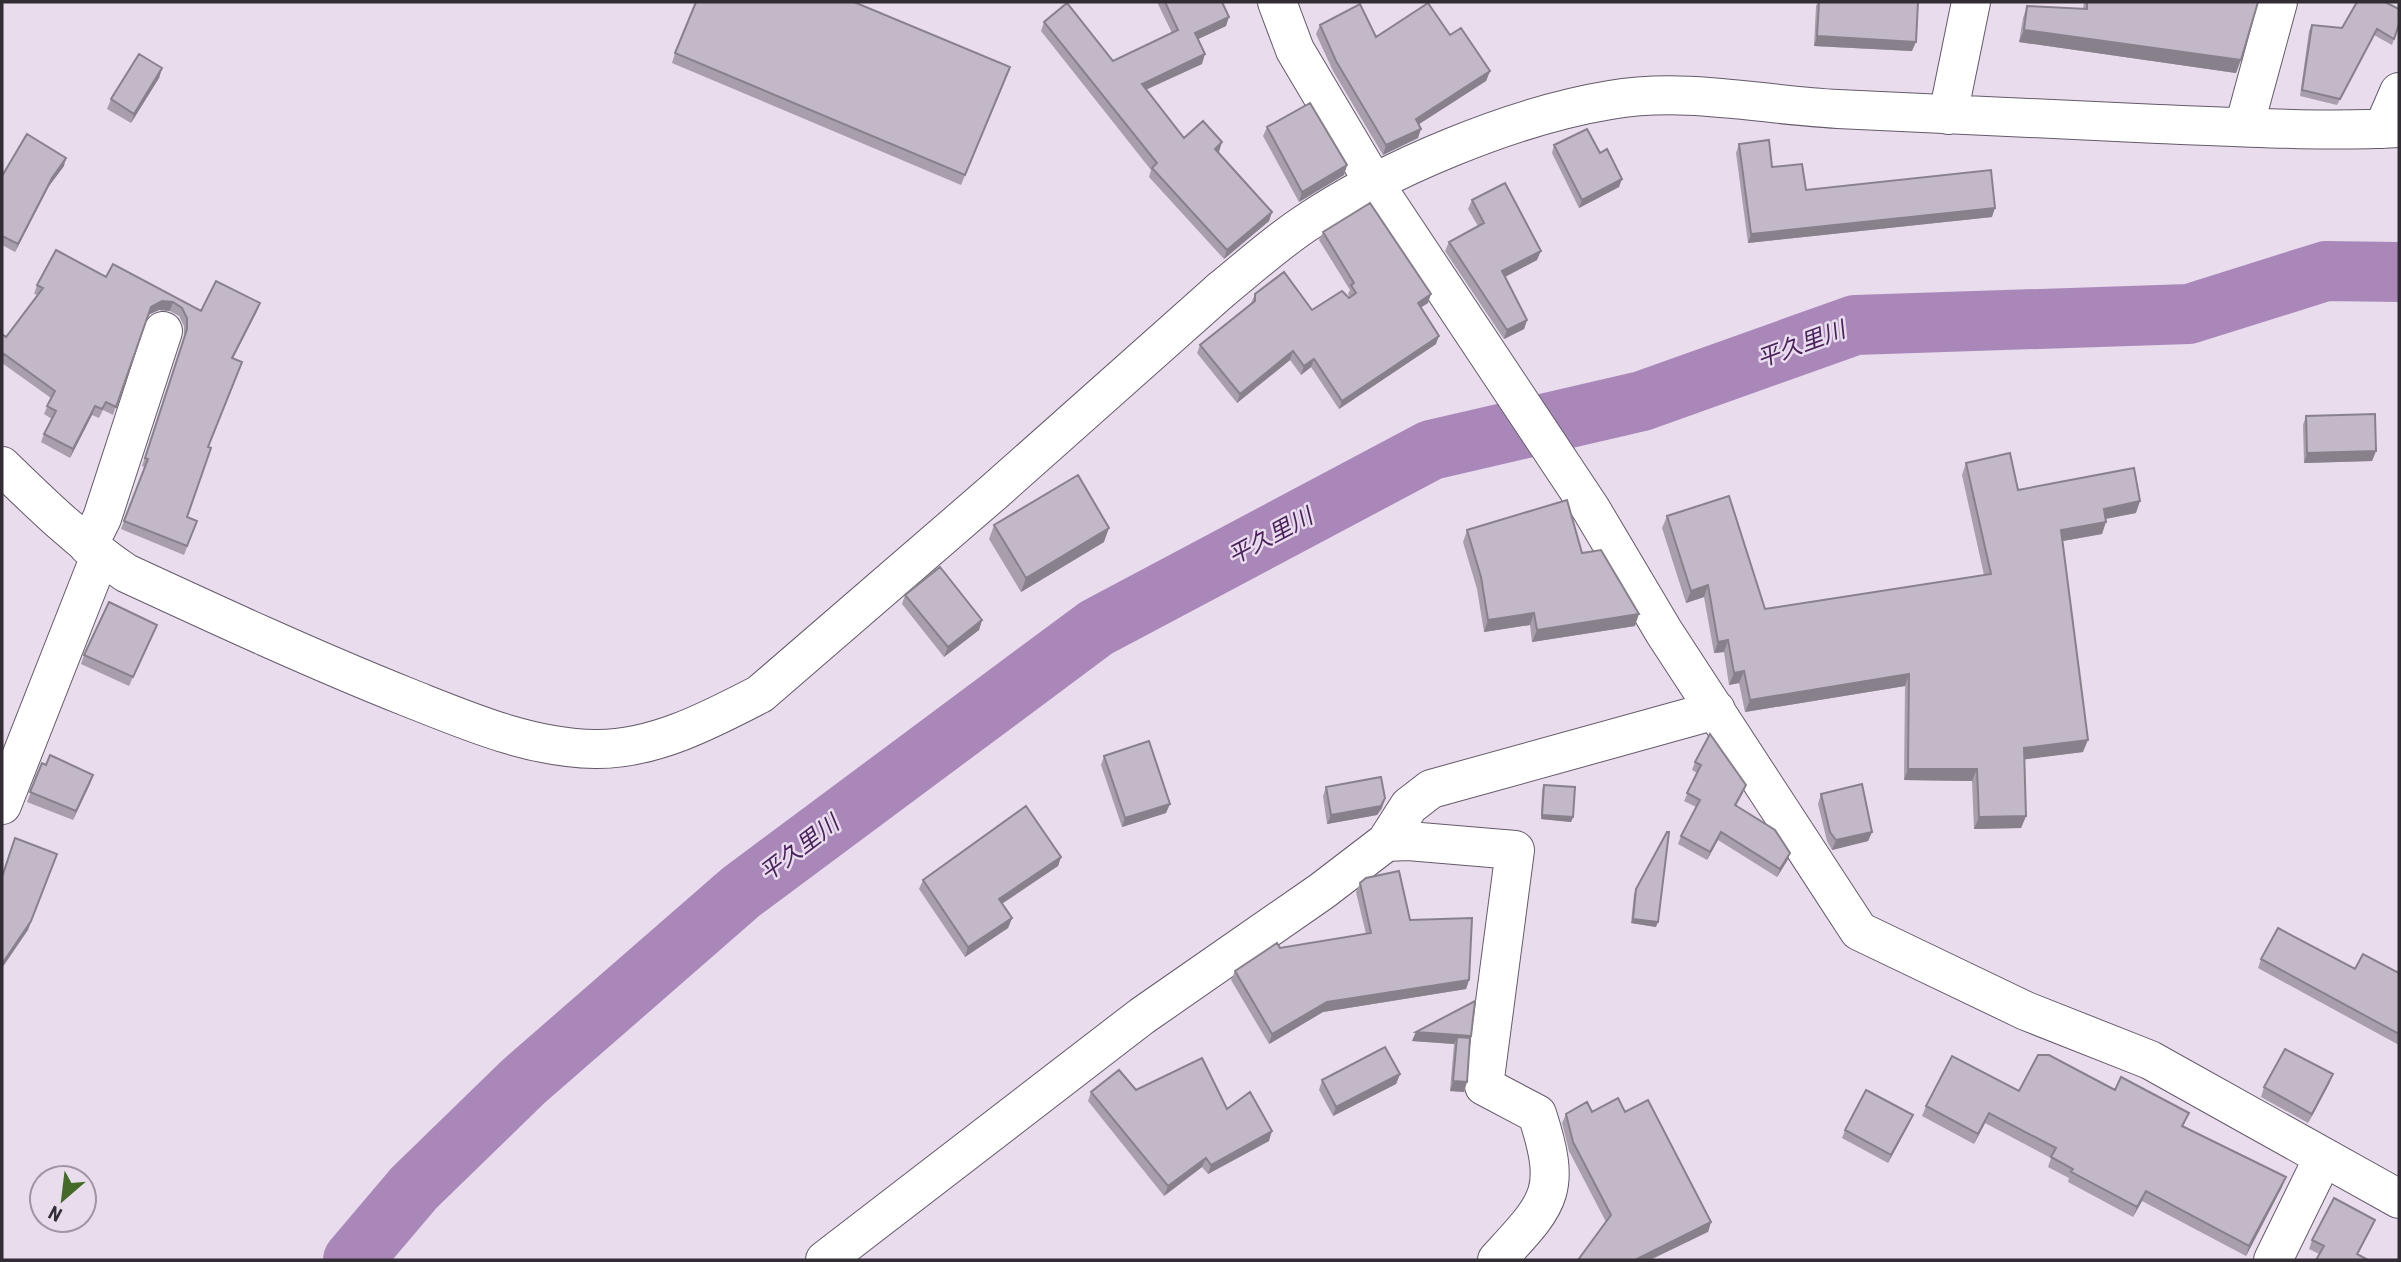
<svg xmlns="http://www.w3.org/2000/svg" width="2401" height="1262" font-family="'Roboto Condensed','Noto Sans JP',sans-serif">
	<style>
		.lines { fill: none; stroke-linecap: round; stroke-linejoin: round }
		.river { stroke: #a988b9; stroke-width: 60 }
		.minor-casing { stroke: #645a69; stroke-width: 40 }
		.tertiary-casing { stroke: #645a69; stroke-width: 40 }
		.minor { stroke: #fff; stroke-width: 38 }
		.tertiary { stroke: #fff; stroke-width: 38 }
		.wall { fill: #a89eac }
		.shaded-wall { fill: #88818c }
		.building { fill: #c3b8c8; stroke: #88818c; stroke-width: 2 }
		.labels { text-anchor: middle; stroke-width: 5; stroke-linejoin: round; paint-order: stroke }
		.water-label { font-size: 23px; font-style: italic; fill: #4b215d; stroke: #e8dced }
	</style>
	<rect width="100%" height="100%" fill="#e8dced"/>
	<g class="lines">
		<path class="river" d="M353 1260 414 1188 523 1082 741 892 1096 628 1431 450 1642 401 1855 325 2189 314 2326 271 2399 272"/>
		<defs>
			<path id="minor" d="M1277 2 1295 50 1374 183 1591 509 1664 632 1859 931 2026 1011 2150 1060 2399 1199
				M1948 115 1971 2
				M2244 127 2278 2
				M2383 129 2399 92
				M1221 290C1248 268 1275 244 1303 225 1385 169 1513 116 1610 100 1687 87 1761 105 1838 109 1945 115 2052 119 2158 124 2238 127 2319 132 2399 128
				M88 546 102 518 163 331
				M2 805 100 556
				M1386 842 1408 841 1515 850 1484 1086 1537 1114C1563 1193 1549 1203 1497 1260
				M825 1260 1142 1016 1322 891 1386 842 1409 806 1431 789 1716 710
				M2273 1260 2323 1158"/>
			<path id="tertiary" d="M2 466C41 504 80 542 126 573 219 616 312 659 407 697 468 721 529 748 595 749 653 750 710 720 760 694L995 491 1221 290"/>
		</defs>
		<use href="#minor" class="minor-casing"/>
		<use href="#tertiary" class="tertiary-casing"/>
		<use href="#minor" class="minor"/>
		<use href="#tertiary" class="tertiary"/>
	</g>
	<path class="wall" d="M1157 2H1222L1226 26 1198 39 1202 64 1146 90 1184 138 1218 152 1272 212 1269 221 1224 259 1149 177 1151 170 1041 31 1044 22 1113 61 1172 33Z
		M1818 2H1908L1912 51 1814 46 1816 6Z
		M2084 2H2258L2236 73 2019 42 2023 18 2027 6 2083 9Z
		M2399 9 2394 39 2392 45 2374 35 2337 105 2300 96 2309 31 2312 25 2342 28Z
		M1320 25 1376 37 1450 35 1490 71 1486 81 1419 124 1418 138 1383 155 1333 71 1316 34Z
		M675 53 1006 77 961 185 672 63Z
		M162 68 159 78 131 123 107 109 111 99Z
		M1267 127 1347 165 1344 175 1299 202 1263 136Z
		M1739 144 1806 190 1992 217 1748 243 1736 153Z
		M1554 145 1600 153 1619 187 1579 208 1552 153Z
		M64 166 49 186 15 252 2 245V176Z
		M1472 200 1537 260 1505 277 1527 320 1524 329 1504 339 1445 251 1449 242 1478 226 1468 209Z
		M1323 232 1428 303 1421 307 1436 344 1339 409 1311 367 1301 375 1290 360 1237 403 1197 353 1200 345 1251 303 1255 294 1312 310 1350 297 1348 294 1350 290 1319 240Z
		M106 277 201 311 260 303 257 311 233 358 187 517 197 521 184 555 121 529 145 467 142 466 184 338V326L179 316 170 311 159 310 148 315 113 415 103 410 99 418 92 415 70 458 41 442 44 434 52 419 44 414 51 398 2 363V334L6 337 38 295 34 294 37 285Z
		M2306 416 2376 451 2372 461 2304 463 2303 425Z
		M1966 463 2018 490 2136 513 2106 519 2102 534 2063 541 2083 752 2024 759 2026 816 2021 828 1974 829 1972 781 1904 780 1905 686 1745 712 1739 683 1729 685 1724 652 1714 653 1704 597 1686 603 1662 528 1667 516 1765 609 1984 575 1962 475Z
		M994 525 1104 542 1021 592 989 539Z
		M1467 530 1582 553 1635 626 1532 642 1530 625 1484 632 1477 589 1463 542Z
		M905 595 982 620 979 630 944 657 902 604Z
		M157 625 129 686 81 664 84 655Z
		M1710 734 1743 793 1736 806 1790 853 1787 861 1777 877 1718 840 1707 860 1678 844 1681 836 1696 807 1684 801 1697 773 1692 770 1695 762Z
		M1104 756 1166 813 1122 827 1101 765Z
		M42 763 46 765 93 775 73 820 27 802Z
		M1544 785 1573 817 1571 822 1541 819 1542 790Z
		M1326 787 1382 808 1377 815 1327 824 1323 796Z
		M1821 794 1872 832 1868 841 1832 850 1827 841 1818 804Z
		M1061 857 1058 866 1002 904 1012 918 1008 928 965 957 919 889 923 880Z
		M1360 883 1410 920 1469 980 1466 989 1323 1012 1269 1044 1231 980 1235 971 1280 948 1366 934 1356 892Z
		M1636 889 1656 927 1631 923 1634 894Z
		M2261 959 2399 973V1045L2258 968Z
		M1416 1032 1470 1038 1464 1092 1450 1091 1454 1044 1412 1041Z
		M1400 1074 1396 1084 1333 1116 1319 1090 1322 1080Z
		M2333 1074 2329 1084 2308 1123 2261 1097 2264 1087Z
		M1136 1090 1227 1109 1269 1141 1208 1174 1202 1167 1164 1196 1088 1101 1091 1092Z
		M2115 1090 2185 1123 2183 1126 2282 1187 2246 1256 2142 1201 2133 1217 2068 1182 2069 1178 2048 1167 2051 1158 1985 1123 1974 1144 1922 1116 1926 1106 2019 1091Z
		M1592 1112H1625L1711 1222 1708 1232 1606 1222 1569 1151 1562 1123 1566 1114Z
		M1910 1122 1888 1163 1842 1138 1845 1130Z
		M2375 1220 2371 1229 2319 1254 2309 1249 2312 1240Z"/>
	<path class="shaded-wall" d="M1229 17 1226 26 1192 42 1195 33Z
		M2024 30 2241 60 2236 73 2019 42Z
		M1817 36 1916 42 1912 51 1814 46Z
		M1205 54 1202 64 1138 93 1142 84Z
		M162 68 159 78 131 123 134 114Z
		M1490 71 1486 81 1413 128 1416 119Z
		M1421 129 1418 138 1383 155 1386 145Z
		M1222 142 1219 152 1212 158 1215 149Z
		M66 158 64 166 49 186 15 252 18 244 52 178Z
		M1347 165 1344 175 1299 202 1302 192Z
		M1622 179 1619 187 1579 208 1582 200Z
		M1995 208 1992 217 1748 243 1751 234Z
		M1272 212 1269 221 1224 259 1227 250Z
		M1541 251 1537 260 1499 280 1502 271Z
		M1431 294 1428 303 1414 312 1418 303Z
		M162 301 173 302 170 311 159 310 148 315 151 307Z
		M260 303 257 311 229 366 232 358Z
		M1527 320 1524 329 1504 339 1507 330Z
		M1439 336 1436 344 1339 409 1342 401Z
		M1293 351 1290 360 1237 403 1240 394Z
		M1314 359 1311 367 1301 375 1304 366Z
		M95 406 92 415 70 458 73 449Z
		M2376 451 2372 461 2304 463 2307 453Z
		M2140 501 2136 513 2099 520 2104 509Z
		M2106 522 2102 534 2057 542 2061 530Z
		M1109 528 1104 542 1021 592 1026 578Z
		M1708 585 1704 597 1686 603 1691 591Z
		M1534 613 1530 625 1484 632 1488 620Z
		M1639 614 1635 626 1532 642 1537 630Z
		M982 620 979 630 944 657 948 647Z
		M1728 640 1724 652 1714 653 1718 642Z
		M1744 671 1739 683 1729 685 1734 673Z
		M1909 674 1905 686 1745 712 1750 700Z
		M2088 740 2083 752 2020 760 2024 748Z
		M1908 769H1977L1972 781 1904 780Z
		M93 775 90 784 73 820 76 811Z
		M1385 798 1382 808 1377 815 1327 824 1331 815Z
		M1170 804 1166 813 1122 827 1125 818Z
		M1542 815 1573 817 1571 822 1541 819Z
		M2026 816 2021 828 1974 829 1979 817Z
		M1721 832 1718 840 1707 860 1710 852Z
		M1872 832 1868 841 1832 850 1836 840Z
		M1790 853 1787 861 1777 877 1780 869Z
		M57 854 28 930 2 968V964Z
		M1061 857 1058 866 995 908 999 899Z
		M1012 918 1008 928 965 957 968 947Z
		M1633 919 1658 922 1656 927 1631 923Z
		M1469 980 1466 989 1323 1012 1269 1044 1272 1034 1327 1002Z
		M1416 1032 1471 1036 1467 1045 1457 1037 1454 1044 1412 1041Z
		M1400 1074 1396 1084 1333 1116 1336 1107Z
		M2333 1074 2329 1084 2308 1123 2312 1114Z
		M1453 1081 1467 1082 1464 1092 1450 1091Z
		M1989 1113 1985 1123 1974 1144 1978 1134Z
		M1913 1115 1910 1122 1888 1163 1891 1155Z
		M1272 1131 1269 1141 1208 1174 1211 1165Z
		M1206 1158 1202 1167 1164 1196 1168 1186Z
		M2286 1177 2282 1187 2246 1256 2249 1246Z
		M2146 1191 2142 1201 2133 1217 2137 1207Z
		M2375 1220 2371 1229 2355 1260 2357 1254Z
		M1711 1222 1708 1232 1650 1260H1635Z"/>
	<path class="building" d="M696 2H854L1010 67 965 175 675 53Z
		M1165 2H1222L1229 17 1195 33 1205 54 1142 84 1184 138 1203 121 1222 142 1215 149 1272 212 1227 250 1152 168 1157 163 1044 22 1067 3 1113 61 1178 30Z
		M1819 2H1918L1916 42 1817 36Z
		M2087 2H2258L2241 60 2024 30 2027 6 2087 9Z
		M2357 2H2385L2399 9V24L2394 39 2377 29 2340 99 2302 90 2312 25 2342 28Z
		M1428 3 1450 35 1461 28 1490 71 1416 119 1421 129 1386 145 1336 61 1320 25 1360 4 1376 37Z
		M139 54 162 68 134 114 111 99Z
		M1310 103 1347 165 1302 192 1267 127Z
		M1587 129 1600 153 1607 149 1622 179 1582 200 1554 145Z
		M27 134 66 158 52 178 18 244 2 236V176Z
		M1769 140 1772 167 1802 164 1806 190 1991 170 1995 208 1751 234 1739 144Z
		M1505 183 1541 251 1502 271 1527 320 1507 330 1449 242 1484 223 1472 200Z
		M1370 203 1431 294 1418 303 1439 336 1342 401 1314 359 1304 366 1293 351 1240 394 1200 345 1255 301V294L1284 272 1312 310 1342 291 1349 298 1356 293 1351 285 1354 283 1323 232Z
		M56 250 106 277 113 264 201 311 216 281 260 303 232 358 242 362 208 447 211 448 187 517 197 521 187 546 124 521 148 459 145 458 187 329V318L182 308 173 302 162 301 151 307 116 407 106 402 102 409 95 406 73 449 44 434 56 411 47 406 55 391 4 354 2 357V334L6 337 43 288 37 285Z
		M2375 414 2376 451 2307 453 2306 416Z
		M2010 453 2018 490 2134 468 2140 501 2104 509 2106 522 2061 530 2088 740 2024 748 2026 816 1979 817 1977 769H1908L1909 674 1750 700 1744 671 1734 673 1728 640 1718 642 1708 585 1691 591 1667 516 1729 496 1765 609 1991 574 1966 463Z
		M1078 475 1109 528 1026 578 994 525Z
		M1567 500 1582 553 1601 550 1639 614 1537 630 1534 613 1488 620 1481 577 1467 530Z
		M940 567 982 620 948 647 905 595Z
		M109 602 157 625 133 677 84 655Z
		M1710 734 1746 785 1735 805 1775 830 1790 853 1780 869 1721 832 1710 852 1681 836 1700 800 1687 793 1701 765 1695 762Z
		M1149 741 1170 804 1125 818 1104 756Z
		M50 755 93 775 76 811 30 792 42 763 46 765Z
		M1381 777 1385 798 1381 806 1331 815 1326 787Z
		M1862 784 1872 832 1836 840 1830 832 1821 794Z
		M1544 785 1575 787 1573 817 1542 815Z
		M1026 806 1061 857 999 899 1012 918 968 947 923 880Z
		M1667 832H1669L1658 922 1633 919 1636 889Z
		M15 838 57 854 31 921 2 964V877Z
		M1399 871 1410 920 1472 918 1469 980 1327 1002 1272 1034 1235 971 1277 943 1280 948 1371 933 1360 883 1366 878Z
		M2278 928 2355 969 2363 954 2399 973V1034L2261 959Z
		M1475 1001 1471 1036 1416 1032Z
		M1457 1037 1470 1038 1467 1082 1453 1081Z
		M1385 1047 1400 1074 1336 1107 1322 1080Z
		M2285 1049 2333 1074 2312 1114 2264 1087Z
		M2038 1055H2049L2115 1090 2121 1077 2189 1113 2182 1126 2286 1177 2249 1246 2146 1191 2137 1207 2071 1172 2073 1169 2051 1157 2056 1148 1989 1113 1978 1134 1926 1106 1952 1056 2019 1091Z
		M1202 1058 1227 1109 1250 1092 1272 1131 1211 1165 1206 1158 1168 1186 1091 1092 1119 1070 1136 1090Z
		M1866 1090 1913 1115 1891 1155 1845 1130Z
		M1618 1098 1625 1112 1648 1100 1711 1222 1635 1260H1578L1611 1215 1573 1142 1566 1114 1587 1102 1592 1112Z
		M2334 1198 2375 1220 2357 1254 2368 1260H2316L2324 1246 2312 1240Z"/>
	<g class="labels">
		<g class="water-label">
			<text transform="translate(1801 344) rotate(-20)" y="8">平久里川</text>
			<text transform="translate(1270 536) rotate(-28)" y="8">平久里川</text>
			<text transform="translate(799 848) rotate(-37)" y="8">平久里川</text>
		</g>
	</g>
	<rect width="2401" height="1262" fill="none" stroke="#322d34" stroke-width="7"/>
	<g transform="translate(63 1199) rotate(208)"><circle r="33" fill="#e8dced" stroke="#9f96a3" stroke-width="2"/>
	<path d="M0-5L12 26L0 18L-12 26Z" fill="#436b27"/>
	<text y="-10" font-size="19" font-weight="bold" text-anchor="middle" fill="#322d34">N</text>
	</g>
</svg>
